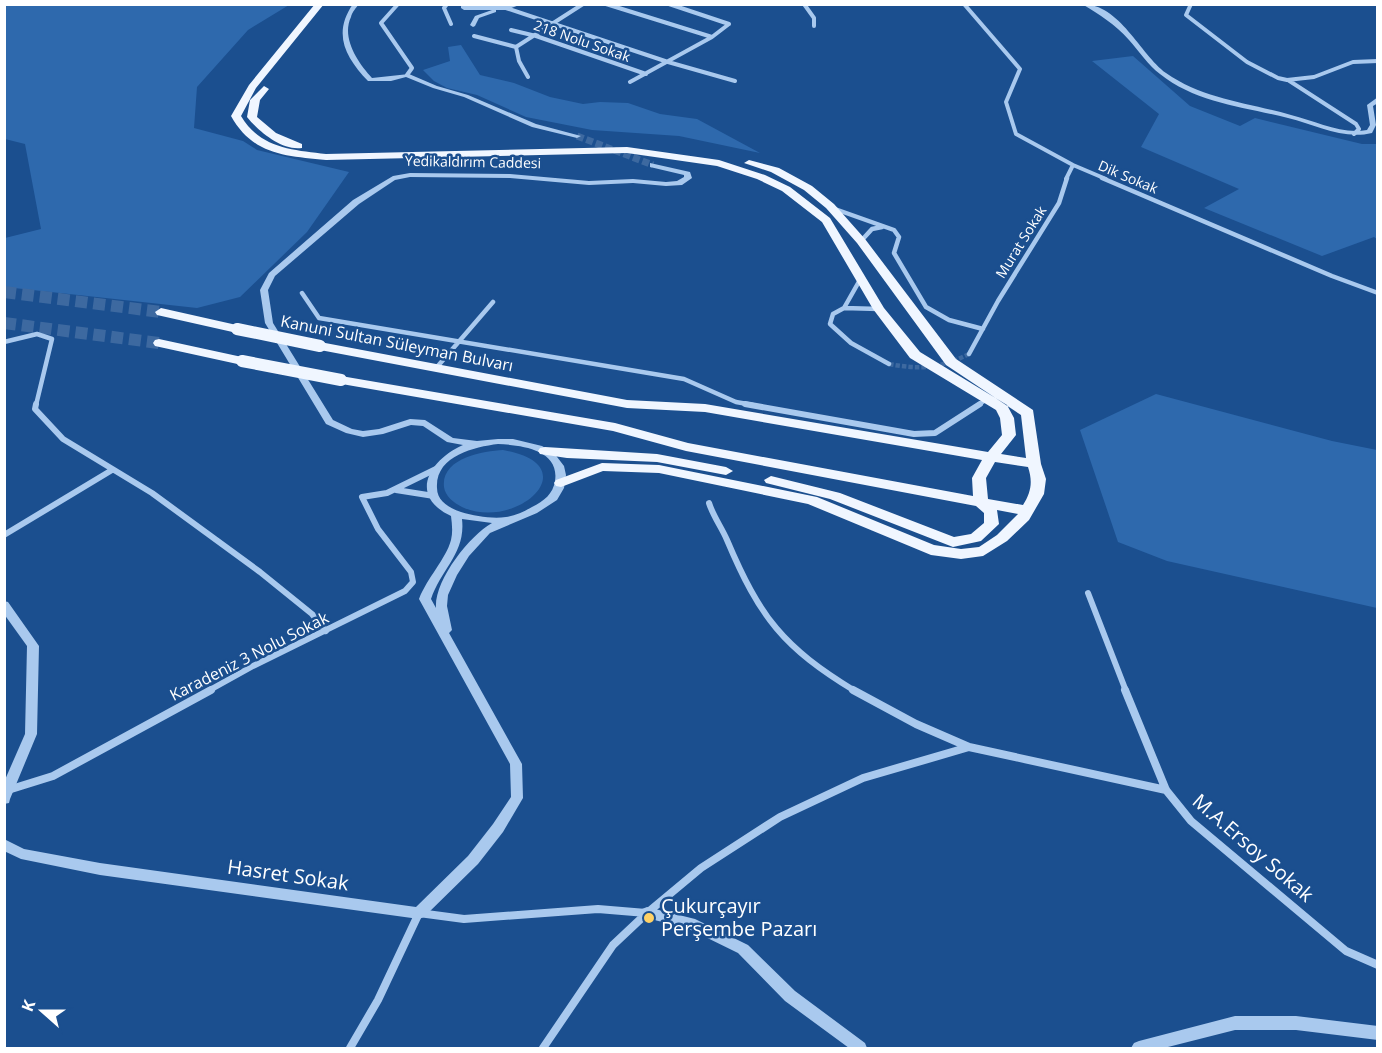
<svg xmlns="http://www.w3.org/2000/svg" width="1382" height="1053" font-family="'Open Sans',sans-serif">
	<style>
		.green { fill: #2e69ad }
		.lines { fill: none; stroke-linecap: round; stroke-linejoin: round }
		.minor-tunnel { stroke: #3d69a0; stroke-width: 4.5; stroke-dasharray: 4.5 2; stroke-linecap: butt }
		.tertiary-tunnel { stroke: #3d69a0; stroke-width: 7; stroke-dasharray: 7 3; stroke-linecap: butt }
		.primary-tunnel { stroke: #3d69a0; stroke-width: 12; stroke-dasharray: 12 6; stroke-linecap: butt }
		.minor-far3 { stroke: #a9c9ee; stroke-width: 4 }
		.minor-far2 { stroke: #a9c9ee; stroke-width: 4.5 }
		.minor-far1 { stroke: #a9c9ee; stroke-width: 6 }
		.minor { stroke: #a9c9ee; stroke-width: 8 }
		.tertiary { fill: #a9c9ee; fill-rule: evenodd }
		.primary { fill: #f0f6ff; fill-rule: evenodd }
		.primary-bridge { stroke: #f0f6ff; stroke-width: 12 }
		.poi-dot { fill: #ffd166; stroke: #1b4f8f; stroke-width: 2 }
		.labels { text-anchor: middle; stroke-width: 5; stroke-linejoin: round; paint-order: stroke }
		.far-street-label { font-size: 14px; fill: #fff; stroke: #1b4f8f }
		.street-label { font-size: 16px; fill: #fff; stroke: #1b4f8f }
		.near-street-label { font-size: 20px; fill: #fff; stroke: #1b4f8f }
		.near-poi-label { font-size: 20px; fill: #fff; stroke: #1b4f8f; text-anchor: start }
	</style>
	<rect width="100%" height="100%" fill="#1b4f8f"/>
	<path class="green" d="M5 4 289 5 248 30 197 87 194 128 243 141 257 150 349 172 307 232 240 297 197 308 5 287V238L41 229 25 144 5 139Z
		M461 45 480 75 514 83 550 97 583 104 600 102 628 103 660 114 697 119 760 153 679 136 592 130 526 117 477 95 447 88 434 81 423 70 450 61 448 47Z
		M1133 56 1190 106 1240 126 1255 118 1362 144H1377V239L1374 237 1322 256 1204 208 1239 189 1141 147 1159 114 1092 61Z
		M1156 394 1332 441 1377 450V608L1167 561 1118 542 1080 430Z
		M503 450C590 465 516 532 462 507 454 503 445 496 444 487 441 458 483 451 503 450Z"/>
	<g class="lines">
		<path class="minor-tunnel" d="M889 364C920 370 941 368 969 354"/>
		<path class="tertiary-tunnel" d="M577 136 653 165"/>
		<path class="primary-tunnel" d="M4 292 161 312
			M4 323 159 343"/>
		<path class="minor-far3" d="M398 4 381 23 412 68 407 75
			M447 4 444 8 451 24
			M606 4 712 37
			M669 4 729 24
			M804 4 814 18V26
			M964 4 1020 69 1006 102 1016 134 1073 165 1106 179
			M1191 4 1186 15 1247 62 1278 78 1287 80 1314 77 1353 62 1378 61
			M506 8 668 62 735 81
			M511 30 536 36 646 74
			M474 36 516 47
			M516 47 583 4
			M516 47 519 61 528 77
			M1288 80 1356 124 1359 129 1354 134
			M630 82 712 37 729 24
			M1066 179 1073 165"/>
		<path class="minor-far2" d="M1102 178 1332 276 1378 293
			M832 208 894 230 899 237 894 253 926 307 949 320 983 329
			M861 241 872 229 882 227
			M302 293 319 318 684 379 736 402 753 405
			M844 308 861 278
			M879 309 844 308 833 314 830 324 851 343 889 364
			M4 342 37 334 52 339 36 405
			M969 354 998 301 1059 203 1067 178
			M437 367 493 302
			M978 405 987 399"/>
		<path class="minor-far1" d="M36 404 35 409 63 439 152 493 260 572 312 614 326 631
			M745 404 914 434 935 433 980 404
			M396 490 434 496
			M709 503C713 516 722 528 727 540 760 618 783 647 855 691
			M4 535 112 470
			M1088 593 1126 691
			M208 691 253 666 405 591 413 582 411 572 378 529 362 497 387 493 436 469"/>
		<path class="minor" d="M853 690 916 724 969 747
			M1125 690 1166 790 1191 821 1346 951 1378 965
			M8 790 53 776 211 690
			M350 1048 378 1000 419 913 464 919 598 909 646 913
			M543 1048 613 945 647 913 701 868 780 817 863 778 969 747 1166 790"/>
		<path class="tertiary" d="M353 4H359C356 8 352 12 351 17 341 38 358 63 372 78L409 74 437 86 468 95 536 124 581 136 577 138 532 127 464 97 433 88 406 77 391 81H368C346 58 332 34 353 4Z
			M461 4H467V6L522 4 506 10H496V12L479 18 475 26 473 27 470 25 475 16 492 10H464L461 8Z
			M1082 4C1120 4 1140 54 1166 73 1203 99 1249 103 1291 115 1316 121 1342 135 1367 130L1370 125 1367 105 1378 97V103L1373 106 1376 125 1372 133C1343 140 1316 125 1288 118 1245 107 1196 103 1160 74 1148 65 1139 51 1129 40 1115 24 1100 15 1082 4Z
			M650 163 690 172 692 178 682 185 666 186 633 183 589 185 510 178 410 177 395 180 359 204 275 276 268 290 273 323 333 420 352 429 363 431 379 429 410 419 425 420 453 438 477 441 498 439H513L542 446 554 453 564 466 566 475 564 488 557 500 537 513 490 533 469 556 457 575 448 595 447 606 452 630 449 633 522 764 523 798 503 832 478 864 424 917 419 919 100 875 21 859 4 851V839L24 849 100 863 416 907 468 856 493 824 511 797 510 764 419 599C427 578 446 559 451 540 453 532 452 524 451 516 408 496 429 460 463 445L447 442 423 426 411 425 383 434 363 437 346 433 326 424 265 323 260 290 269 273 353 200 393 176 410 173 510 174 589 181 633 179 666 182 677 181 684 177V175L650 167ZM498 444C520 445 560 449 555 481 553 494 544 501 532 507 525 511 515 516 506 517 492 519 475 516 461 512 449 508 437 501 437 488 435 456 474 447 498 444ZM462 519 492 523C469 536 434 581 436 608L431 599C441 569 466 553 462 519Z
			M4 601 8 602 39 646 37 734 10 799 9 803 4 804V782L25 734 27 646 4 614Z
			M647 907 695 919 748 945 795 991 865 1043 867 1048H849L785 1001 738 953 687 928 642 917 640 913 642 909Z
			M1235 1016H1296L1378 1026V1040L1296 1030H1235L1164 1048H1131L1134 1043 1139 1041Z"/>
		<path class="primary" d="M315 4H324L256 88 241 116C260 148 292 150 326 154L627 147 719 160 765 175 790 187 830 218 884 308 920 352 1007 405 1014 418 1016 435 1001 454 1026 458 1021 415 946 365 857 243 826 208 804 190 771 172 744 163 749 160 779 168 812 186 834 204 865 239 956 359 1033 410 1041 464 1046 479 1044 494 1029 520 1007 541 983 556 961 559 931 555 808 504 659 473 603 471 561 487 556 486 554 483 556 480 602 463 659 465 817 497 934 545 961 549 979 547 997 535 1018 514 997 510 999 524 981 541 953 547 830 499 766 483 764 480 771 476 840 493 954 537 971 534 984 523V513L976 506 686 451 613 431 336 383 334 380 336 377 341 376 615 423 688 443 973 496 972 478 982 460 705 412 627 408 320 350 314 346 320 342 627 400 705 404 988 452 1002 435 1000 418 996 410 910 358 873 309 822 222 782 191 757 179 717 166 627 153 326 160C285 156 253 155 231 116L249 85ZM995 462 1028 467C1033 482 1031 492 1023 505L988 499 986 478Z
			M264 86 269 89 260 100 257 117 276 133 302 144V148C282 151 259 132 247 117L250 100Z
			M161 308 241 326 243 329 237 333 157 315 155 312Z
			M159 339 242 357 248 361 242 365 155 346 153 343 155 340Z
			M545 447 657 454 726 467 733 471 726 475 657 462 567 458 540 454 538 451 540 448Z"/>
		<path class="primary-bridge" d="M237 329 320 346
			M242 361 341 380"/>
	</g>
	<circle class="poi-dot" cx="649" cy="918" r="6"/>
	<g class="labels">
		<g class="far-street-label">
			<text transform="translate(582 41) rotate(19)" y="5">218 Nolu Sokak</text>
			<text transform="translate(473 162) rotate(1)" y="5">Yedikaldırım Caddesi</text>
			<text transform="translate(1128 177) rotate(23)" y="5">Dik Sokak</text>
			<text transform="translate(1021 242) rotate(-58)" y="5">Murat Sokak</text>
		</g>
		<g class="street-label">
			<text transform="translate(397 343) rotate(11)" y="6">Kanuni Sultan Süleyman Bulvarı</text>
			<text transform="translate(249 656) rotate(-27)" y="6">Karadeniz 3 Nolu Sokak</text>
		</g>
		<g class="near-street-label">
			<text transform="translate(1253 848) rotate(41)" y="7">M.A.Ersoy Sokak</text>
			<text transform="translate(288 875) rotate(8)" y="7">Hasret Sokak</text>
		</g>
		<g class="near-poi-label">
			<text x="661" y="913">Çukurçayır<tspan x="661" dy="23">Perşembe Pazarı</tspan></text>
		</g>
	</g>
	<rect width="1382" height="1053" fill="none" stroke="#ffffff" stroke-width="12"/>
	<g transform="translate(42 1011) rotate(291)" stroke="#1b4f8f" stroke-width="4.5" paint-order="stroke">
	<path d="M0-4.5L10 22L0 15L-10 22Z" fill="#ffffff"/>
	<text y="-9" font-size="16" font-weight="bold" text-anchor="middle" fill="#ffffff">K</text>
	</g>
</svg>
